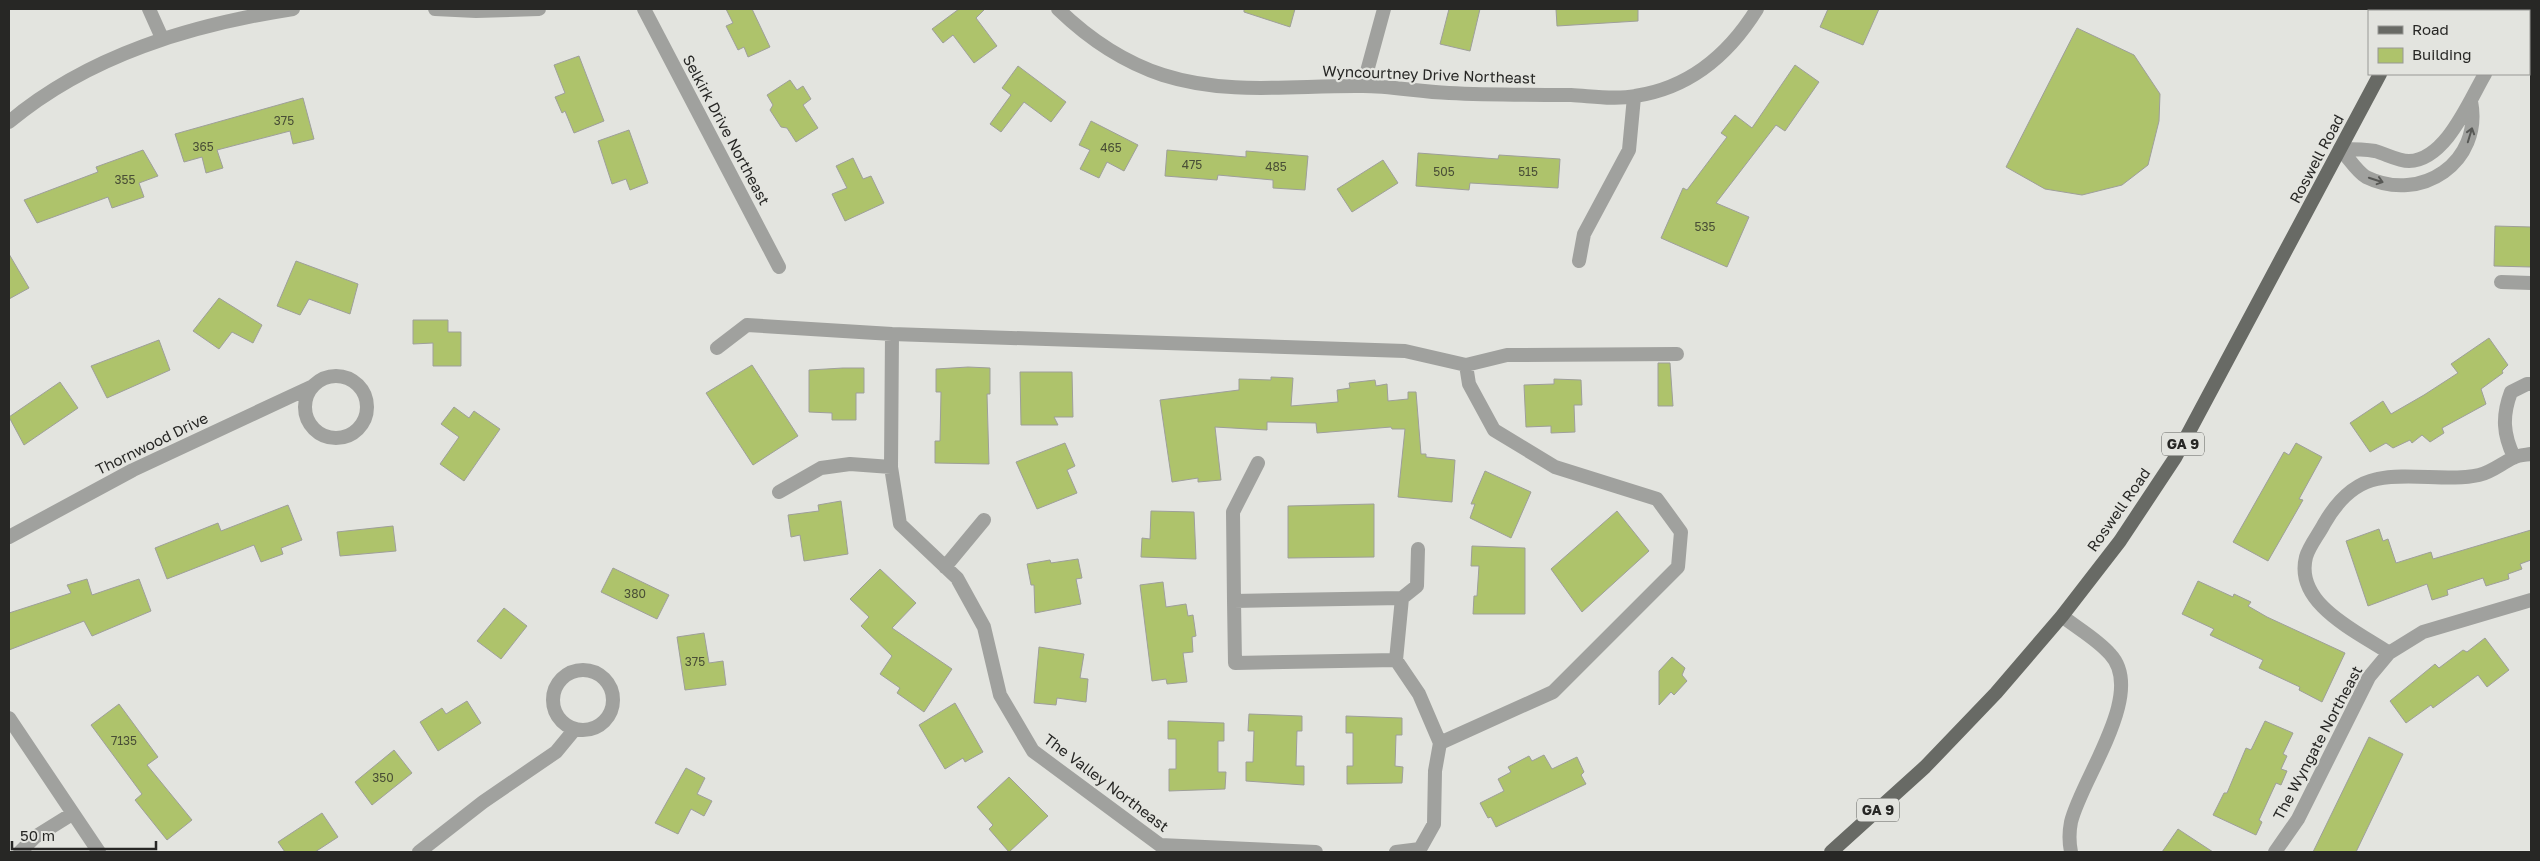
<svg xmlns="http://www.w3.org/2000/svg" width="2540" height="861" font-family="'Golos Text',sans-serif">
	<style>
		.building { fill: #aec36b; stroke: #9e9f9a }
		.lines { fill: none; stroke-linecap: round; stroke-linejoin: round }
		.minor { stroke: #a0a19e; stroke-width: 14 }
		.primary { stroke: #686a65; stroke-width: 14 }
		.oneway { stroke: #575855 }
		.labels { text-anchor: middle; stroke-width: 4.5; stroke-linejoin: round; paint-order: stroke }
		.number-label { font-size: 12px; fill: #494e36 }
		.shield { fill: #e3e4df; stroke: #5f605d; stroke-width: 1 }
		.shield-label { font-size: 14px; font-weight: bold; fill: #272725 }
		.street-label { font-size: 15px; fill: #272725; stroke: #e3e4df }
	</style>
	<rect width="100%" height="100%" fill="#e3e4df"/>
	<path class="building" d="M726 9H752L770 47 748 57 744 47 738 50 726 26 733 23Z
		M959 9H985L976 18 997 46 974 63 953 35 943 43 932 29Z
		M1244 9H1295L1290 27 1244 12Z
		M1449 9H1480L1470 51 1440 44Z
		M1556 9H1638V21L1557 26Z
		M1828 9H1879L1863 45 1820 27Z
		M2077 28 2134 55 2160 94 2159 121 2148 165 2122 185 2082 195 2045 189 2006 167Z
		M579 56 604 121 574 133 565 111 562 113 555 97 565 93 554 65Z
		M1795 65 1819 82 1785 131 1776 125 1716 203 1749 217 1727 267 1661 238 1683 188 1687 190 1727 137 1721 133 1735 115 1752 128Z
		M1018 66 1066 102 1051 122 1024 102 1001 132 990 124 1011 95 1002 88Z
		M790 80 797 90 803 86 811 99 803 105 818 128 796 142 787 128 781 127 770 110 773 105 767 95Z
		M303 98 314 139 293 144 290 131 217 150 223 168 206 173 202 157 184 162 175 134Z
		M1091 121 1138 145 1124 171 1107 162 1099 178 1080 169 1090 150 1079 145Z
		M629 130 648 183 630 190 626 179 612 184 598 141Z
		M143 150 158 176 139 183 144 197 112 208 108 197 37 223 24 200 98 172 96 167Z
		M1167 150 1246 157V151L1308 156 1305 190 1273 188V180L1218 175 1217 180 1165 176Z
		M1418 153 1498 159 1499 155 1560 159 1558 188 1470 183 1469 190 1416 186Z
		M853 158 863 179 871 176 884 203 845 221 832 194 847 188 836 166Z
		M1383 160 1398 183 1352 212 1337 189Z
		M2495 226 2531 227V267L2494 266Z
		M9 254 29 288 9 299Z
		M296 261 358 284 350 314 309 299 300 315 277 306Z
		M219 298 262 325 253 343 232 332 219 349 193 331Z
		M413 320H448V332H461V366H433V343L413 344Z
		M2489 338 2508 365 2502 371 2503 373 2481 389 2486 404 2442 428 2444 433 2430 442 2422 435 2412 443 2410 440 2393 448 2386 443 2370 452 2350 423 2383 401 2391 414 2424 395 2458 373 2451 364Z
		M159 340 170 370 107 398 91 366Z
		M1658 363H1670L1673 406H1658Z
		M752 365 798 436 753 465 706 393Z
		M968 367 990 368V394H987L989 464 935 463V441H940L941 392H936V369Z
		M843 368H864V393H856V420H832V413L809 412V370Z
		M1020 372H1072L1073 417H1054L1058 425H1021Z
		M1271 377 1293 378 1291 406 1338 402 1337 390 1350 388 1349 383 1375 380 1376 386 1387 384 1388 401 1408 399V392H1416L1421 454H1426V457L1455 460 1452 502 1398 497 1405 429H1392L1391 427 1317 433 1316 423 1267 422V430L1215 427 1221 480 1198 482V478L1172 482 1160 400 1239 390V379L1271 380Z
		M1554 379 1581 380 1582 405H1574L1575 432 1551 433V426L1526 427 1524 385 1554 384Z
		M60 382 78 408 24 445 9 417Z
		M454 407 469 418 474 411 500 429 464 481 440 464 459 437 441 424Z
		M1065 443 1075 466 1067 470 1077 493 1037 509 1016 462Z
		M2296 443 2322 457 2299 499 2303 500 2268 561 2233 542 2284 452 2289 455Z
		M1485 471 1531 492 1511 538 1470 518 1475 504H1471Z
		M841 501 848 554 804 561 800 535 791 537 788 515 819 511 818 505Z
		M1374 504V557L1288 558V506Z
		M288 505 302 540 281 548 283 554 261 562 254 545 167 579 155 548 218 523 221 531Z
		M1151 511 1194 512 1196 559 1141 557 1142 538 1150 539Z
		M1617 511 1649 551 1582 612 1551 569Z
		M393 526 396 551 340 556 337 532Z
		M2379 529 2383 541 2388 539 2396 563 2431 552 2433 559 2531 530V560L2520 564 2522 569 2508 574 2509 579 2486 586 2483 578 2447 590 2448 595 2432 600 2427 584 2368 606 2346 541Z
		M1472 546 1525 548V614H1473L1474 596H1477L1479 566H1471Z
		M1078 559 1082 578 1076 579 1081 604 1035 613 1034 585H1031L1027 564 1050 560 1051 563Z
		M613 568 669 595 657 619 601 592Z
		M880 569 916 603 892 628 952 669 924 712 897 693 900 688 880 674 892 656 861 626 869 617 850 599Z
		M87 579 92 595 139 579 151 611 92 636 84 621 9 650V613L71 593 67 585Z
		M2198 581 2233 597 2234 594 2251 602 2248 606 2267 617 2345 653 2322 702 2299 690 2300 687 2259 668 2263 660 2210 635 2214 629 2182 614Z
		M1163 582 1166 607 1186 604 1188 616 1193 615 1196 636 1192 637 1193 652 1183 653 1187 682 1167 684 1166 679 1152 681 1140 585Z
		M504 608 527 626 501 659 477 641Z
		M704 633 709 663 723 661 726 685 685 690 677 637Z
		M2485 638 2509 670 2487 687 2478 675 2433 708 2431 705 2406 723 2390 701 2435 664 2439 668 2463 650 2467 652Z
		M1039 647 1084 654 1080 678 1088 679 1086 702 1057 698 1056 705 1034 703Z
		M1672 657 1685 668 1682 675 1687 681 1674 695 1671 692 1659 705V671Z
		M467 701 481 723 438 751 420 722 442 708 446 714Z
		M955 703 983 752 965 762 963 758 945 769 919 725Z
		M119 704 158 757 147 765 192 820 167 840 135 800 142 794 91 725Z
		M1249 714 1302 716V731H1297L1296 766H1304V785L1246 781V762H1253L1254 731H1248Z
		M1346 716 1402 718V735H1396L1395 766 1403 767 1402 783 1347 784V766H1353V733H1346Z
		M1168 721 1224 723V741H1218V772H1226L1225 789 1169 791V769H1176V739H1168Z
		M2265 721 2293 733 2283 754 2287 756 2281 769 2287 771 2281 785 2276 783 2259 820 2262 822 2256 835 2213 815 2224 793H2227L2246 748 2251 750Z
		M2369 737 2403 754 2356 852H2313Z
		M394 750 412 773 372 805 355 782Z
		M1544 755 1552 769 1577 757 1584 772 1581 775 1586 784 1496 827 1491 817 1488 818 1480 803 1504 791 1498 779 1511 772 1508 767 1529 756 1532 761Z
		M686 768 705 778 697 794 712 801 704 816 691 809 678 834 655 823Z
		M1009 777 1048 816 1009 852 989 829 993 825 977 807Z
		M322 813 338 837 315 852H285L278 842Z
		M2178 829 2187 835 2213 852H2162Z"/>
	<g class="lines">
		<path class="minor" d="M149 9 162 38
			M435 9 476 11 539 9
			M644 9 779 267
			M1058 9C1088 38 1123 62 1163 75 1229 96 1295 85 1363 86 1391 86 1420 92 1449 93 1490 95 1530 95 1571 95 1591 96 1615 100 1635 96 1690 88 1729 54 1757 9
			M2529 21 2531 19
			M1363 86 1384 9
			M9 122C89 55 191 25 293 9
			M2340 149C2348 157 2357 172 2366 177 2421 204 2483 162 2471 101
			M2340 149C2351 149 2364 149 2375 151 2386 154 2398 161 2409 161 2446 160 2469 101 2485 74
			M1579 261 1584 234 1629 150 1634 97
			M2501 282 2531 283
			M892 334 891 467 900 524 957 578 984 627 1000 695 1033 751 1160 845 1316 852
			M717 348 747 325 892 334 1405 351 1466 365 1507 355 1677 354
			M305 407a31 31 0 1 1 62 0a31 31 0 1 1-62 0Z
			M2514 457C2503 434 2502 416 2511 392L2527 384H2531
			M1258 463 1233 512 1234 601 1402 598
			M779 492 821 468 850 464 891 467
			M9 537 133 470 313 386
			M1418 549 1417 586 1402 598 1396 660 1419 694 1440 743
			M945 567 984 520
			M1234 601 1235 663 1396 660
			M2062 616C2077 628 2097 639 2110 654 2147 693 2081 779 2071 822 2069 832 2069 842 2071 852
			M2389 653C2358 632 2294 604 2306 557 2309 546 2319 534 2324 524 2336 503 2352 484 2377 479 2408 472 2449 482 2479 475 2492 472 2502 463 2513 458 2518 455 2525 455 2531 454
			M553 700a30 30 0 1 1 60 0a30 30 0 1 1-60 0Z
			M9 718 99 852
			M1420 849 1434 824 1435 771 1440 743 1553 692 1678 567 1681 532 1657 499 1555 467 1494 430 1469 384 1466 365
			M20 852 35 837 72 814
			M419 852 483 802 556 752 575 729
			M1396 852 1420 849
			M2275 852 2298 819 2369 677 2389 653 2423 632 2531 600"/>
		<path class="primary" d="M2415 11 2417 9
			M1831 852 1925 767 1996 693 2062 616 2120 541 2175 458 2380 74"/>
	</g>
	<defs><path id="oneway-shaft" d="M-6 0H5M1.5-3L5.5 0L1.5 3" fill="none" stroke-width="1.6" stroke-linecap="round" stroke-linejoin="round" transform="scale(1.25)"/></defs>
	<g class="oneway">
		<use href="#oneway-shaft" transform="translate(2470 135) rotate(-73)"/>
		<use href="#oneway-shaft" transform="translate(2376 180) rotate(18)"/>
	</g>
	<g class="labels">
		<g class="number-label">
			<text x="284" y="125">375</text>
			<text x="203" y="151">365</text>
			<text x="1111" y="152">465</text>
			<text x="1192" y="169">475</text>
			<text x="1276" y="171">485</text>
			<text x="1444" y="176">505</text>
			<text x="1528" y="176">515</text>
			<text x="125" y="184">355</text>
			<text x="1705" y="231">535</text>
			<text x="635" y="598">380</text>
			<text x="695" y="666">375</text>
			<text x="124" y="745">7135</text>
			<text x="383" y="782">350</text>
		</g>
		<g class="shield">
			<rect x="2162" y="432.5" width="42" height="23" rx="4"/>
			<rect x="1857" y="798.5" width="42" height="23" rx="4"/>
		</g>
		<g class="shield-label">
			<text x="2183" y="449">GA 9</text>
			<text x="1878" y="815">GA 9</text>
		</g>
		<g class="street-label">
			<text transform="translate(1429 75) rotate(2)" y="5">Wyncourtney Drive Northeast</text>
			<text transform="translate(726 130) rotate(62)" y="5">Selkirk Drive Northeast</text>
			<text transform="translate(2317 159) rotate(-62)" y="5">Roswell Road</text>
			<text transform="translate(152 444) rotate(-26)" y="5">Thornwood Drive</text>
			<text transform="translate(2119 510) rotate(-55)" y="5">Roswell Road</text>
			<text transform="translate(2318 743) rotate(-62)" y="5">The Wyngate Northeast</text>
			<text transform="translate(1106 783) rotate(37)" y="5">The Valley Northeast</text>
		</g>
	</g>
	<rect width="2540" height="861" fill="none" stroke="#272725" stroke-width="20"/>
	<rect x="2368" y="10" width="162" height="65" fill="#e3e4df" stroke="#989895"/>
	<rect x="2378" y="26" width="25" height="8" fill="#686a65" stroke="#989895"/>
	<text x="2412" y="35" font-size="15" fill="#272725">Road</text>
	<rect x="2378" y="48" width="25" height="15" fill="#aec36b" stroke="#989895"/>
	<text x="2412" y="60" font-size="15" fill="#272725">Building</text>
	<path d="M12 841v8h144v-8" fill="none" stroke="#272725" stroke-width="2.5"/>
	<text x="20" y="841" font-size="15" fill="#272725" stroke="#e3e4df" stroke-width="4" paint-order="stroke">50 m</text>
</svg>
